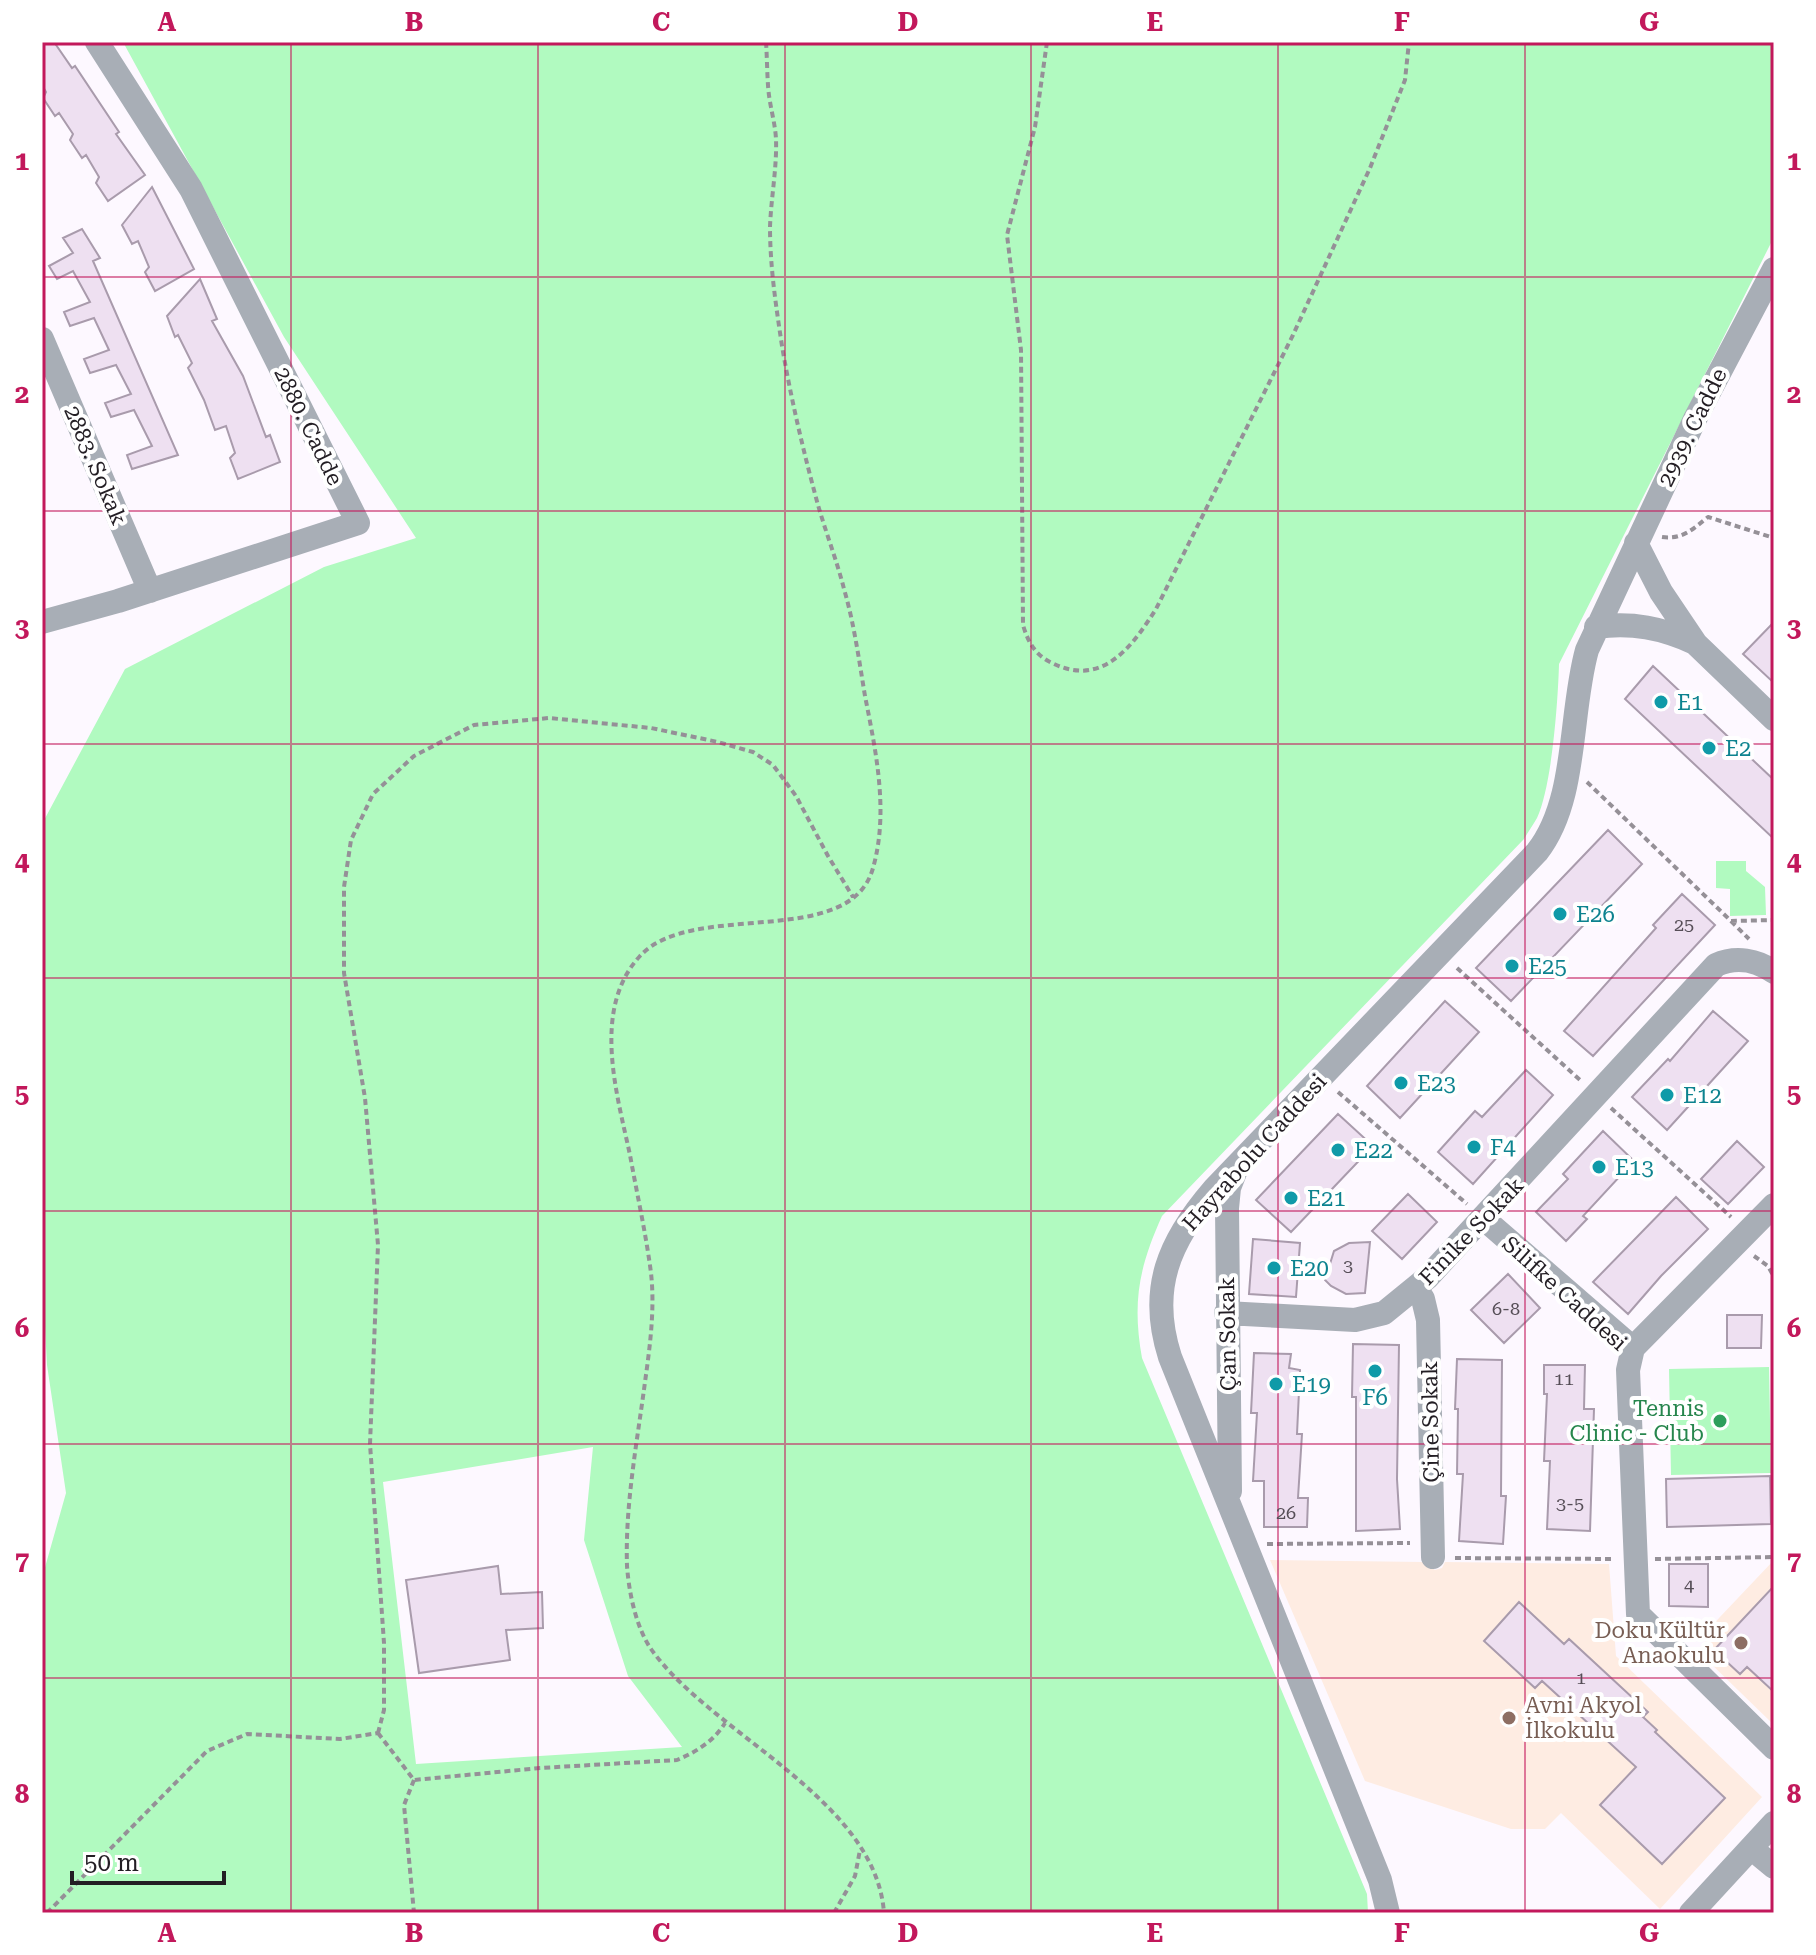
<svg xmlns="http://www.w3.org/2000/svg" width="1816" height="1955" font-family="'Roboto Serif',serif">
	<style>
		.commercial { fill: #feece2 }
		.green { fill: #b1fac0; fill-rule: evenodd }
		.building { fill: #eee0f1; stroke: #a99bac; stroke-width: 2 }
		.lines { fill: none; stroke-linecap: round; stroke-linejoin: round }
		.path { stroke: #959097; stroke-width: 4; stroke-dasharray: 6 4; stroke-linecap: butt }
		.minor { stroke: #a8aeb6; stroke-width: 24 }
		.grid { fill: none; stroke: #c2185b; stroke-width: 2; stroke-opacity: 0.55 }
		.culture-dot { fill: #0f9aa8; stroke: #fff; stroke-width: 3 }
		.leisure-dot { fill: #2e9e5b; stroke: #fff; stroke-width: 3 }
		.education-dot { fill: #8d6e63; stroke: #fff; stroke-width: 3 }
		.labels { text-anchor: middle; stroke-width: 8; stroke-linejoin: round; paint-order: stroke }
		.number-label { font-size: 18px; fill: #564e57 }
		.street-label { font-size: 22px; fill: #231e24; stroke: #fff }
		.culture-label { font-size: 22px; fill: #0d838f; stroke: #fff; text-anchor: start }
		.leisure-label { font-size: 22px; fill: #27864d; stroke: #fff; text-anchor: end }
		.education-label { font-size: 22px; fill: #785e54; stroke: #fff; text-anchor: end }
		.neatline { fill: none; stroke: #c2185b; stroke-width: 3 }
		.grid-label { font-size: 26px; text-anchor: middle; font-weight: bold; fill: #c2185b }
	</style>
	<rect width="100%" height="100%" fill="#fdf8ff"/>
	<path class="commercial" d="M1270 1560 1423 1562 1435 1570 1442 1568 1445 1562 1609 1564 1616 1656 1762 1797 1660 1909 1561 1813 1545 1829H1511L1365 1781Z
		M1774 1560V1725L1706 1659 1714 1650 1701 1637Z"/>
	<path class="green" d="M123 42H1774V237L1559 664C1558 701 1552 786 1537 818 1533 825 1528 832 1524 839L1162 1216C1139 1267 1132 1302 1142 1358L1367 1894 1368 1913H42V1578L66 1493 47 1365 42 1269V824L125 669 324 567 416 538 284 337ZM593 1447 584 1540 628 1676 682 1747 416 1764 383 1482Z
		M1716 861H1746V871L1765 887 1766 915 1730 916V889L1716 888Z
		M1769 1367 1771 1473 1671 1475 1669 1369Z"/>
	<path class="building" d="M42 42H54L72 68 75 66 119 132 116 134 145 175 108 201 96 183 99 177 86 155 82 158 70 140 73 134 59 113 55 116 43 98 46 92 42 85Z
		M152 187 194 269 155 291 145 272 149 267 138 241 132 244 122 225Z
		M82 229 100 258 93 261 178 455 132 469 127 455 152 446 134 410 111 417 105 403 131 394 116 365 90 373 84 359 109 350 94 318 70 326 64 312 90 302 73 271 57 279 49 266 73 253 63 238Z
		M200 279 217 319 212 321 243 376 266 437 270 435 280 462 238 479 230 458 235 453 226 426 215 430 204 400 188 368 192 363 178 335 175 337 167 316Z
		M1774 622V683L1743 654Z
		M1653 666 1774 780V839L1625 699Z
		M1608 830 1642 864 1511 1001 1476 968Z
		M1682 894 1715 925 1593 1056 1564 1031 1656 928 1653 925Z
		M1445 1001 1479 1032 1400 1118 1367 1086Z
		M1713 1011 1748 1041 1667 1130 1632 1097 1668 1059 1670 1061Z
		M1526 1070 1553 1095 1473 1184 1438 1152 1475 1111 1482 1117Z
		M1338 1114 1373 1146 1291 1232 1256 1200Z
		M1603 1131 1634 1161 1583 1216 1587 1219 1566 1241 1536 1212 1568 1179 1563 1174Z
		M1737 1141 1764 1167 1728 1204 1701 1179Z
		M1408 1194 1437 1222 1402 1259 1372 1231Z
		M1676 1197 1708 1229 1661 1276 1628 1314 1593 1282Z
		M1253 1239 1300 1243 1296 1297 1249 1294Z
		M1370 1242 1365 1293 1346 1294 1331 1286 1325 1280 1334 1251 1349 1243Z
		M1508 1274 1540 1308 1504 1343 1471 1310Z
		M1727 1315H1762L1761 1348H1727Z
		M1353 1344 1399 1345 1397 1479 1400 1529 1356 1531V1397H1352Z
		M1254 1353 1291 1354 1289 1368 1300 1370 1297 1434H1302L1298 1498H1308L1307 1527H1264V1481H1253L1257 1413H1251Z
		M1457 1359 1502 1360 1501 1496H1506L1503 1544 1459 1541 1463 1474H1457L1458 1409H1455Z
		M1544 1365H1585L1584 1409H1594L1590 1531 1547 1529 1550 1461H1544L1547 1394H1544Z
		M1770 1476 1771 1524 1667 1527 1666 1479Z
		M1669 1564H1708V1607L1669 1606Z
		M498 1566 501 1594 542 1592 543 1628 506 1630 510 1660 419 1673 406 1580Z
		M1774 1586V1692L1747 1667 1740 1674 1714 1650Z
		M1519 1602 1564 1644 1569 1639 1648 1712 1643 1717 1657 1730 1655 1732 1725 1798 1662 1864 1600 1805 1636 1767 1542 1681 1535 1688 1484 1641Z"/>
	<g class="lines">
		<path class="path" d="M766 42C767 56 767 71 768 85 769 104 775 121 776 139 777 168 771 198 770 227 770 267 776 306 782 346 791 399 804 454 818 505 826 533 837 561 844 589 854 623 859 660 865 696 876 752 889 812 873 868 850 951 692 899 640 956 591 1009 617 1094 630 1155 637 1194 646 1234 651 1273 655 1309 650 1346 645 1382 637 1443 625 1505 627 1566 629 1593 636 1627 651 1649 711 1734 876 1799 884 1913
			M1047 42 1035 127 1007 235 1021 350 1023 625C1028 642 1035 655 1052 663 1102 688 1132 647 1156 609L1293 335 1370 168 1405 80 1409 42
			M1662 537C1682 540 1693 529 1708 517L1774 538
			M1587 782 1731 921 1774 920
			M1731 921 1749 939
			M1457 968 1580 1080
			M1338 1092 1467 1204
			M1611 1108 1731 1217
			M1754 1256 1768 1266 1774 1277
			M1267 1544 1410 1543
			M1455 1558 1614 1559
			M1655 1559 1774 1557
			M378 1733 384 1710V1643L370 1444 378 1245 365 1098 344 973V887L351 840 373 794 414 756 474 725 549 718 651 728 718 742 753 752 773 765 796 796 828 856 853 897
			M378 1733 414 1780 540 1768 677 1760C696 1752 714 1741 725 1723
			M414 1780 404 1805 414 1913
			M47 1913 207 1751 247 1734 340 1739 378 1733
			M834 1913 855 1876 860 1850"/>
		<path class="minor" d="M42 339 150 591
			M1636 543 1661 592 1696 644 1774 719
			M42 622 118 601 358 523 191 189 97 42
			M1596 627C1632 622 1662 628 1695 643
			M1484 1219 1633 1348 1628 1370 1638 1614 1774 1748
			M1416 1288 1423 1299 1428 1320 1433 1557
			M1226 1313 1355 1320 1384 1313 1427 1278 1716 965C1736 956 1757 960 1774 972
			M1633 1348 1774 1205
			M1230 1491 1227 1208 1229 1188 1236 1170
			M1751 1848 1774 1867
			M1388 1913 1380 1880 1170 1357C1148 1289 1169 1241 1214 1189L1537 852C1578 800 1569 714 1587 650L1695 419 1774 269
			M1691 1913 1774 1823"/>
	</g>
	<path class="grid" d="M291 42V1913M538 42V1913M785 42V1913M1031 42V1913M1278 42V1913M1525 42V1913M42 277H1774M42 511H1774M42 744H1774M42 978H1774M42 1211H1774M42 1444H1774M42 1678H1774"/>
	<g class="culture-dot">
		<circle cx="1661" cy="702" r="8"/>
		<circle cx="1709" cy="748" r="8"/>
		<circle cx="1560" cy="914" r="8"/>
		<circle cx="1512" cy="966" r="8"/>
		<circle cx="1401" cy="1083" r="8"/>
		<circle cx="1667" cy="1095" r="8"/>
		<circle cx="1474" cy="1147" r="8"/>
		<circle cx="1338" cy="1150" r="8"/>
		<circle cx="1599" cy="1167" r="8"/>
		<circle cx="1291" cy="1198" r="8"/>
		<circle cx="1274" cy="1268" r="8"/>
		<circle cx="1375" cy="1371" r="8"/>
		<circle cx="1276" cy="1384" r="8"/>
	</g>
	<circle class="leisure-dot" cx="1720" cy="1421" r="8"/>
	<g class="education-dot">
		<circle cx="1741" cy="1643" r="8"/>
		<circle cx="1509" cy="1718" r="8"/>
	</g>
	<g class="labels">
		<g class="number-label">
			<text x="1684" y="931">25</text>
			<text x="1348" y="1272">3</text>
			<text x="1506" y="1315">6-8</text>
			<text x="1564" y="1385">11</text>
			<text x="1570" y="1510">3-5</text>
			<text x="1286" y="1519">26</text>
			<text x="1689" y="1591">4</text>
			<text x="1581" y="1684">1</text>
		</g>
		<g class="street-label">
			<text transform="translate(309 426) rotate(64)" y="8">2880. Cadde</text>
			<text transform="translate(1692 427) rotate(-64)" y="8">2939. Cadde</text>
			<text transform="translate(96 465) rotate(67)" y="8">2883. Sokak</text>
			<text transform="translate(1254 1152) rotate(-48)" y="8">Hayrabolu Caddesi</text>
			<text transform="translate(1471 1231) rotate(-46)" y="8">Finike Sokak</text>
			<text transform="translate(1565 1293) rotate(42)" y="8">Silifke Caddesi</text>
			<text transform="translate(1227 1334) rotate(-91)" y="8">Çan Sokak</text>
			<text transform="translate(1430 1422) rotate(-91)" y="8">Çine Sokak</text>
		</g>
		<g class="culture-label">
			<text x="1677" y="710">E1</text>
			<text x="1725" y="756">E2</text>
			<text x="1576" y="922">E26</text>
			<text x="1528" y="974">E25</text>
			<text x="1417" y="1091">E23</text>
			<text x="1683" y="1103">E12</text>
			<text x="1490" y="1155">F4</text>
			<text x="1354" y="1158">E22</text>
			<text x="1615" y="1175">E13</text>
			<text x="1307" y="1206">E21</text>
			<text x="1290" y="1276">E20</text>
			<text x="1292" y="1392">E19</text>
			<text x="1375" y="1405" text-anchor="middle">F6</text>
		</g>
		<g class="leisure-label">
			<text x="1704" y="1416">Tennis<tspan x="1704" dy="25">Clinic - Club</tspan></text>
		</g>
		<g class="education-label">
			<text x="1725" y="1638">Doku Kültür<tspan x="1725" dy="25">Anaokulu</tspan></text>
			<text x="1525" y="1713" text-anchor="start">Avni Akyol<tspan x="1525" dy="25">İlkokulu</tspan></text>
		</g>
	</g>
	<rect width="1816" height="1955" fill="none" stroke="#ffffff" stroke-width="88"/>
	<path d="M72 1871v12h152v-12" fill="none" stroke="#231e24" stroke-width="4"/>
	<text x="84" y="1871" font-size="24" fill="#231e24" stroke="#ffffff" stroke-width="6" paint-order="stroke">50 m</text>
	<rect x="44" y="44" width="1728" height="1867" class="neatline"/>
	<g class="grid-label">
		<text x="167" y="31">A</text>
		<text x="414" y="31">B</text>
		<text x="661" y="31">C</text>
		<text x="908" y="31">D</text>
		<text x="1155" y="31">E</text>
		<text x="1402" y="31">F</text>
		<text x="1649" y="31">G</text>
		<text x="22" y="170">1</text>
		<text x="1794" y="170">1</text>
		<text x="22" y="403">2</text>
		<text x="1794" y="403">2</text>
		<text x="22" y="637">3</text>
		<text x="1794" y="637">3</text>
		<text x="22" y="870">4</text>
		<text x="1794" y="870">4</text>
		<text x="22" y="1103">5</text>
		<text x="1794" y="1103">5</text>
		<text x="22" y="1337">6</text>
		<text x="1794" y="1337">6</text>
		<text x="22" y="1570">7</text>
		<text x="1794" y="1570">7</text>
		<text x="22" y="1803">8</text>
		<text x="1794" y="1803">8</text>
		<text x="167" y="1942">A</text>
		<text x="414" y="1942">B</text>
		<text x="661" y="1942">C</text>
		<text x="908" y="1942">D</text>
		<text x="1155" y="1942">E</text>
		<text x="1402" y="1942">F</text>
		<text x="1649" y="1942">G</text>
	</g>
</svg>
